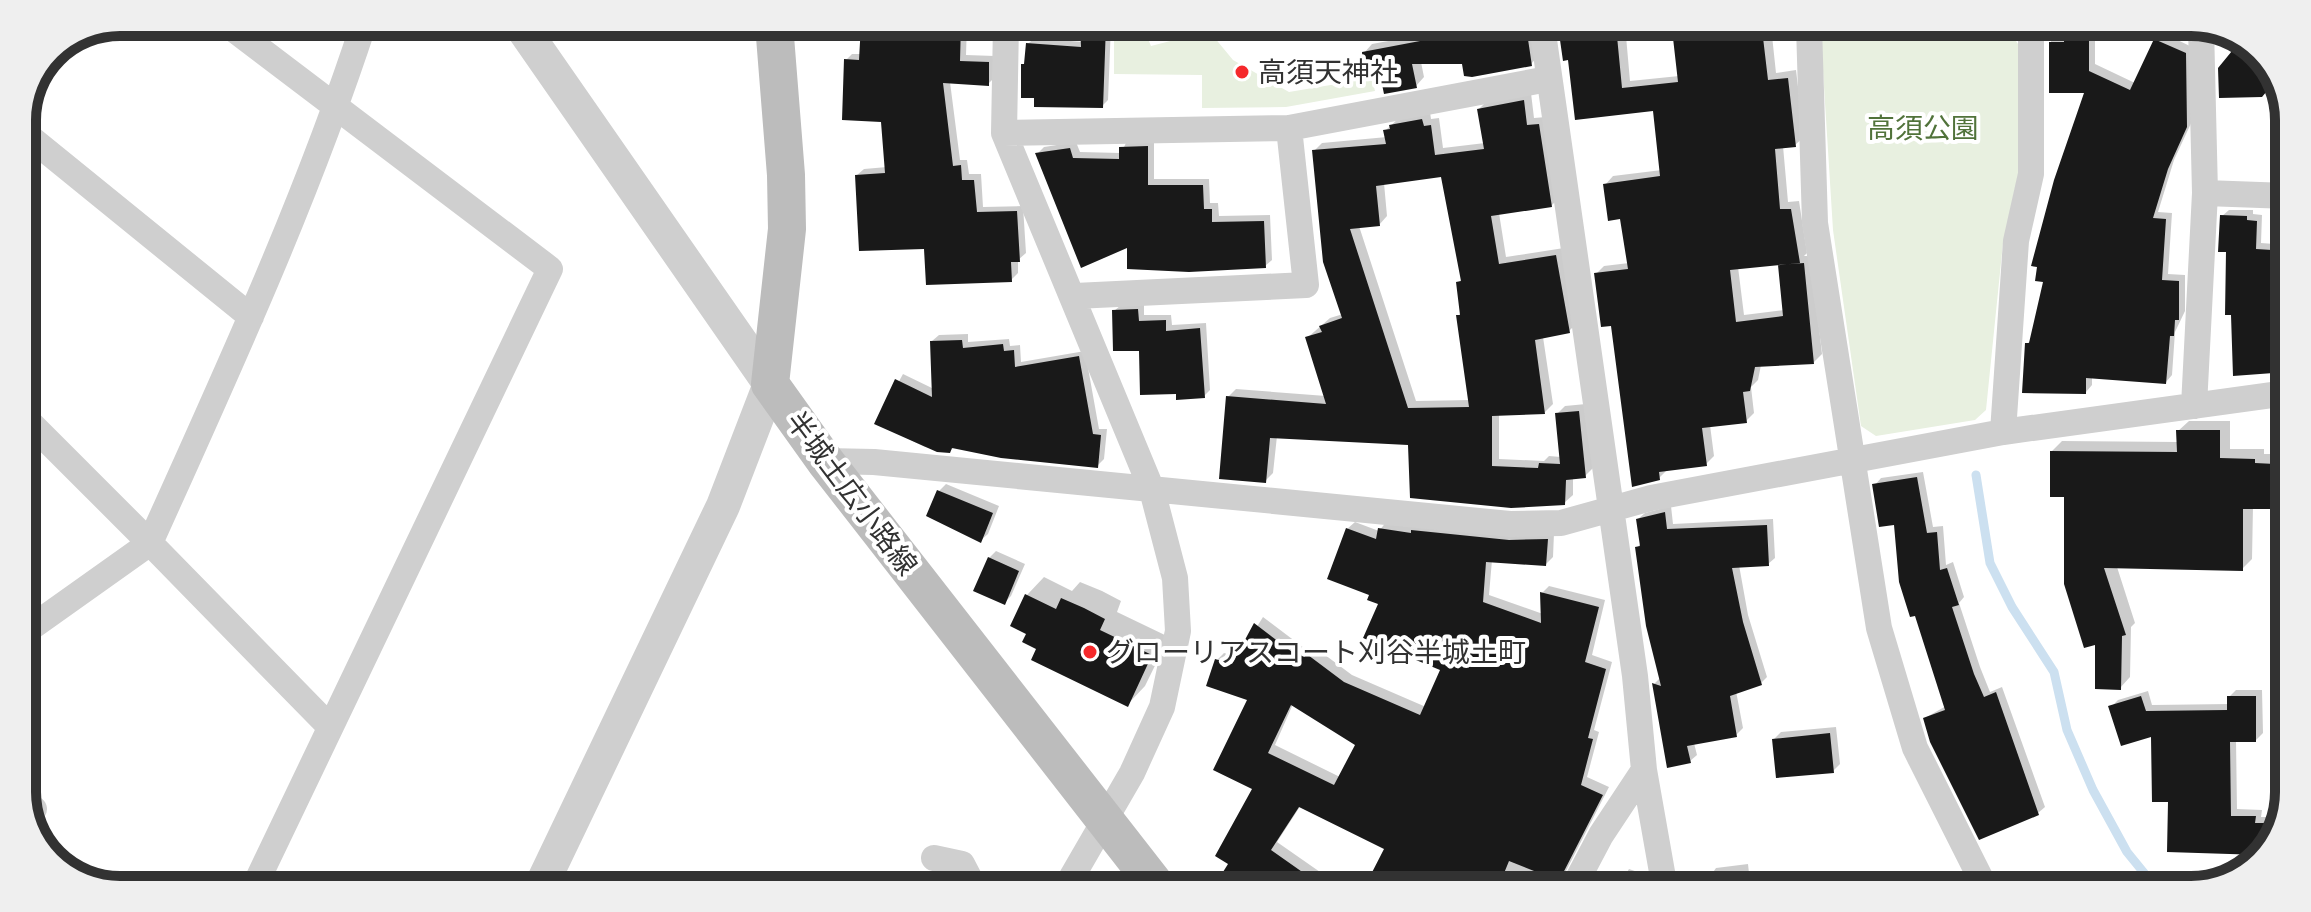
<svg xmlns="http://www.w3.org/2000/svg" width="2311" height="912" font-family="Mulish,'Noto Sans JP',sans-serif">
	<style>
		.green { fill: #e8f0e0 }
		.shadow { fill: #0003; fill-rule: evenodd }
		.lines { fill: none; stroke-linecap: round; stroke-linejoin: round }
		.stream { stroke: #cce0f0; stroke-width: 9 }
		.building { fill: #191919; fill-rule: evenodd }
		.minor { stroke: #cfcfcf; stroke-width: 26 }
		.tertiary { stroke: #cfcfcf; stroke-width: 34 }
		.secondary { stroke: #bcbcbc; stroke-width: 38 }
		.poi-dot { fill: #f5292b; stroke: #fff; stroke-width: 3 }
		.labels { text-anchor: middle; stroke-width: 8; stroke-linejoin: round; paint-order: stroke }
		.poi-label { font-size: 28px; fill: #323232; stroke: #fff; text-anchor: start }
		.park-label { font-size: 28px; fill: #51733b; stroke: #fff }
		.street-label { font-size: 28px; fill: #323232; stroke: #fff }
		.rim { fill: none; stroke: #323232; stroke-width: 10 }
	</style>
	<rect width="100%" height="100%" fill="#fff"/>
	<path class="green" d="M1114 25H1142L1151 46 1209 31 1233 60 1289 92 1372 78 1375 91 1286 107 1202 108V75L1114 74Z
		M1830 29 2010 32 2018 44V175L2003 243 1986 410 1975 420 1876 436 1861 426 1833 230 1821 39Z"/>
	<path class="shadow" d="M863 24H967L966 55 995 56V77L988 84 950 82 960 160H967L969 174H981L983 207 1023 206 1026 253 1018 260V273L1011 280 926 247 857 175 864 169 887 167 883 120 846 60 852 54H862Z
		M1082 24 1111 25 1108 100 1102 106 1028 44 1034 38 1083 42Z
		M1184 25H1201L1188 31Z
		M1420 25 1536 26 1539 55 1531 64 1421 62 1424 77 1416 86 1364 53 1372 44 1421 35Z
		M1560 26H1771L1776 73 1796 70 1804 137 1795 145 1783 146 1788 202 1799 201 1807 253 1804 256H1811L1822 354 1814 362 1761 365 1758 380 1751 387 1754 413 1746 421 1710 425 1714 456 1706 464 1668 469 1659 478 1596 274 1604 266 1629 263 1622 217 1605 185 1613 176 1662 170 1655 109 1570 58H1565ZM1675 34 1679 76 1630 81 1626 36ZM1784 262 1785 310 1744 315 1738 267Z
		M2051 27H2095V64L2135 83 2163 33 2192 47 2193 119 2174 160 2158 212 2172 213 2168 274 2185 275V311L2175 332 2172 375 2166 382 2092 376V385L2086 392 2027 344 2032 339 2087 91H2051Z
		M2242 41 2268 60 2280 91 2267 90Z
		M1531 93 1534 118 1546 117 1559 198 1551 206 1499 213 1506 257 1564 248 1577 323 1569 331 1543 337 1553 404 1545 412 1499 414V459L1544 461 1549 456 1561 457 1557 414 1565 406 1586 404 1593 468 1585 476 1573 477V495L1564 503 1410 443 1277 436 1273 473 1265 481 1228 397 1236 389 1326 396 1307 338 1330 318 1343 314 1314 151 1322 143 1387 137 1386 130 1399 118 1430 112 1431 119 1439 118 1443 148 1485 143 1479 109 1487 101ZM1442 175 1462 279 1458 283 1462 312 1458 316 1470 400 1416 401 1359 226 1379 225 1387 216 1384 183Z
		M1127 141H1154V179H1209L1210 203H1218L1219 216 1270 215 1272 260 1265 266 1129 245 1037 154 1044 147 1076 142 1080 152 1121 153Z
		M2229 210H2253V214L2262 215 2261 243 2288 245 2287 370 2228 250 2222 216Z
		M1144 304V315H1171L1172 325 1206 323 1210 390 1204 396 1177 392 1114 311 1121 305Z
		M968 334V342L1009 339 1010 346 1020 345 1021 362 1085 351 1099 429H1107L1104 459 1097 466 955 446 950 451 925 447 876 423 903 374 934 389 932 341 939 335Z
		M2189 421H2230V449H2264V454H2284L2286 507H2253L2252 559 2242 569 2117 567 2135 623 2131 627 2130 677 2120 688 2097 642 2066 495 2052 451 2062 441 2178 442V431Z
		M1923 472 1933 527 1943 526 1946 565 1953 562 1964 597 1959 603 1980 667 1990 692 2002 687 2045 807 2038 813 1925 718 1946 706 1896 522 1875 485 1881 478Z
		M946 484 999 506 988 534 981 540 939 491Z
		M1671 506 1673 524 1773 519 1775 558 1768 564 1739 565 1748 615 1767 677 1761 683 1736 691 1743 728 1736 735 1694 743 1697 755 1690 761 1669 766 1654 684 1661 677 1637 548 1641 543 1638 519 1645 513Z
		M1387 521 1554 533 1553 557 1546 564 1492 560 1489 595 1543 614 1542 593 1549 586 1605 600 1592 655 1612 662 1594 730 1599 732 1587 777 1609 787 1566 871 1562 888H1367L1387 848 1301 805 1277 842 1343 888H1215L1231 863 1255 788 1249 699 1217 660 1224 653 1238 657 1263 617 1308 651 1313 646 1352 675 1426 707 1442 669 1371 593 1347 529 1355 522 1379 531ZM1293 704 1358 744 1340 777 1275 745Z
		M996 551 1025 564 1011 596 1004 603 989 558Z
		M1044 577 1072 591 1080 582 1102 591 1121 601 1117 612 1169 637 1145 686 1128 704 1039 648 1028 633 1027 595Z
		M2236 690H2262L2263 733 2256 740H2236L2237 809 2262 810 2261 817H2274L2273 839 2263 853 2169 850 2170 800 2153 734 2111 707 2118 700 2148 691 2152 705 2229 704V697Z
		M1836 727 1840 764 1833 771 1774 739 1781 732Z
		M1748 864 1749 873 1765 871 1768 889H1682L1690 879 1709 878 1716 868Z
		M1629 869 1655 878 1659 889H1617Z"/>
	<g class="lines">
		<path class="stream" d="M1976 475 1990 563 2012 607 2054 672 2067 730 2093 790 2127 852 2158 890"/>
	</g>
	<path class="building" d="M861 24H961L960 61 989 62V86L943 83 953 166 961 165 962 180H974L977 212 1017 211 1020 262H1011L1012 282 926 285 924 249 859 251 855 175 885 173 881 122 842 120 844 59 859 60Z
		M1080 24 1106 25 1103 108 1034 107V98H1021V64H1024L1026 43 1081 47Z
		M1418 25 1526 26 1532 66 1472 77 1464 76 1462 64H1412L1417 88 1384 94 1378 65H1363L1362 52 1420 41Z
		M1558 26H1616L1622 88 1678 82 1673 38 1762 29 1768 80 1788 78 1796 147 1775 149 1780 209H1791L1800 263 1730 270 1736 322 1783 316 1778 265 1804 263 1814 364 1755 367 1750 391 1743 392 1747 423 1702 428 1707 466 1659 472 1660 480 1632 487 1611 326 1601 327 1594 273 1628 269 1620 219 1608 221 1603 184 1660 176 1653 111 1575 120 1568 60 1563 61Z
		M2064 37 2089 38V71L2130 90 2154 39 2186 53 2187 127 2168 169 2153 218 2166 219 2162 280 2179 281V320H2175L2174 336H2170L2166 384 2086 378V394L2022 393 2025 343H2029L2043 282 2035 281 2037 267 2031 266 2054 180 2084 93H2049V42H2064Z
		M2241 40 2268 60 2276 80 2262 97 2219 98 2218 68Z
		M1524 100 1527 125 1539 124 1552 207 1491 216 1499 264 1556 255 1570 333 1535 340 1545 414 1492 416V466L1538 468 1539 463 1560 464 1555 413 1579 411 1586 478 1566 480 1565 505 1511 508 1410 498 1408 445 1270 438 1266 483 1219 479 1226 396 1326 404 1305 337 1322 332 1319 326 1342 318 1323 262 1312 150 1386 144 1383 130 1390 129 1389 125 1422 119 1424 126 1431 125 1435 155 1484 149 1477 109ZM1441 177 1461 281 1456 282 1460 315H1456L1469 407 1408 408 1350 229 1380 226 1376 186Z
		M1148 146V185H1203L1204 209H1212V222L1264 221 1266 268 1189 272 1127 269V248L1081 268 1035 153 1070 148 1073 158 1119 159V147Z
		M2220 215 2247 216V220L2257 221 2256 249 2288 251 2287 372 2233 376 2231 315H2225L2226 252H2218Z
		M1138 309 1139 321 1166 320V331L1200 328 1205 398 1176 400V394L1140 395 1139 351H1113L1112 310Z
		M962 340 963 348 1003 344 1004 351 1014 350 1015 367 1079 356 1093 434 1101 435 1098 468 1001 458 952 448 950 453 937 452 874 424 895 379 932 397 930 341Z
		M2176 430H2220V458L2255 459V463L2275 464V509H2243V571L2104 568 2126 635 2122 636 2121 690 2095 689V645L2084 648 2064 584V497H2050V451L2177 452Z
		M1917 477 1927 533 1937 532 1940 570 1947 568 1959 605 1952 607 1974 674 1984 697 1996 692 2039 815 1979 840 1930 742 1923 718 1945 710 1915 616 1910 617 1899 582 1894 525 1879 527 1872 484Z
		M937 490 993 513 981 543 926 516Z
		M1665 512 1667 529 1767 525 1769 566 1732 568 1743 622 1762 685 1730 696 1737 737 1687 746 1691 763 1667 768 1652 683 1661 686 1646 626 1635 547 1640 546 1636 519Z
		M1346 528 1376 539 1378 528 1411 533V530L1509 540 1548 539 1546 566 1486 562 1483 602 1541 623 1540 592 1599 607 1585 662 1606 669 1588 738 1593 739 1581 785 1603 795 1559 881 1509 861 1498 888H1364L1384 849 1299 807 1271 850 1325 888H1213L1228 864 1215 856 1252 789 1213 770 1247 700 1206 686 1215 659 1232 664 1254 623 1300 658 1304 652 1344 682 1420 715 1440 670 1363 638 1378 604 1367 600 1369 595 1327 579ZM1291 705 1355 745 1334 785 1268 753Z
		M988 557 1019 571 1005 605 973 591Z
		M1025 594 1056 609 1061 598 1084 608 1105 619 1100 630 1152 655 1128 707 1031 660 1036 649 1022 642 1026 634 1010 626Z
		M2141 696 2146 711 2227 710V696H2256V742H2230L2231 816H2256L2255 823H2268L2267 847 2261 855 2167 852 2168 802H2152L2151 737 2121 746 2108 706Z
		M1830 733 1834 773 1776 778 1772 739Z"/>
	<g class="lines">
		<path class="minor" d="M224 22 550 269 255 885
			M1006 24 1004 133 1152 490 1175 578 1178 631 1162 707 1132 773 1066 887
			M1542 26 1635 676 1644 770 1601 835 1573 888
			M1809 26 1815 223 1879 628 1915 748 1986 889
			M22 131 251 317
			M1004 133 1289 128 1548 79
			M2205 193 2288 196
			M1075 296 1306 285 1289 128
			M2194 406 2205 193 2201 27
			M22 415 150 543C227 372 306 201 364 23
			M2003 432 2016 241 2031 174V27
			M825 461 874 462 1510 524 1561 523 1651 498 2003 432 2287 393
			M22 634 150 543 330 727
			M1644 770 1665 889
			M23 800 34 809 29 816
			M934 858 962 864 974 887"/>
		<path class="tertiary" d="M519 23 770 384 723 506 541 886"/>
		<path class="secondary" d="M774 24 786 175 787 229 770 384 825 461 1157 887"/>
	</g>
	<g class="poi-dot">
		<circle cx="1242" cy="72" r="8"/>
		<circle cx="1090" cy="652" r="8"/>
	</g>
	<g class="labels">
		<g class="poi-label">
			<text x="1258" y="82">高須天神社</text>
			<text x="1106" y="662">グローリアスコート刈谷半城土町</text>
		</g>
		<g class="park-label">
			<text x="1923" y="138">高須公園</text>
		</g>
		<g class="street-label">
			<text transform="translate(852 493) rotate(53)" y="10">半城土広小路線</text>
		</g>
	</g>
	<path d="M0 0H2311V912H0ZM120 36H2191A84 84 0 0 1 2275 120V792A84 84 0 0 1 2191 876H120A84 84 0 0 1 36 792V120A84 84 0 0 1 120 36Z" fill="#efefef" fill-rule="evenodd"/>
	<path class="rim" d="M120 36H2191A84 84 0 0 1 2275 120V792A84 84 0 0 1 2191 876H120A84 84 0 0 1 36 792V120A84 84 0 0 1 120 36Z"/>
</svg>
